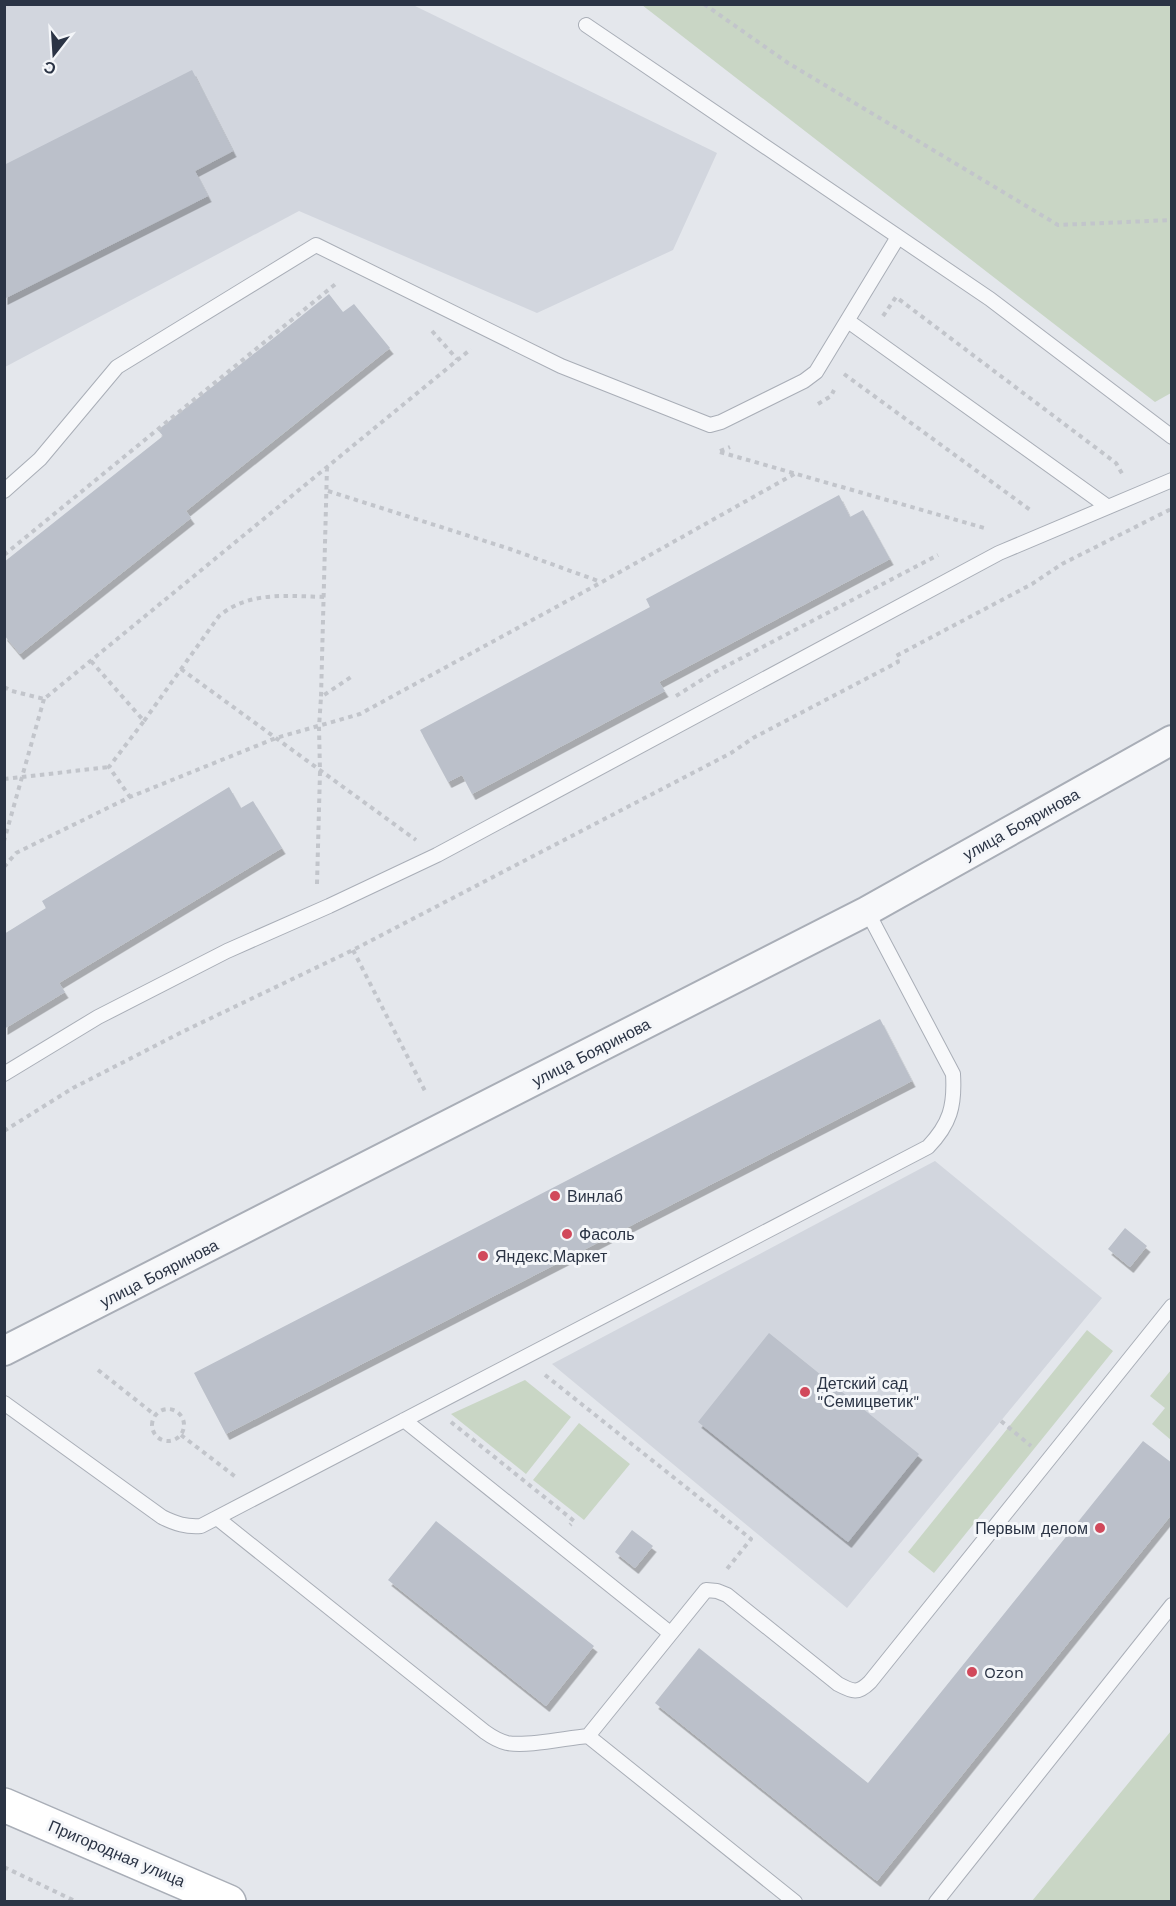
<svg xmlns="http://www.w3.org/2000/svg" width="1176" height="1906" font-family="'Work Sans',sans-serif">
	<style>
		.built { fill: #d2d6de }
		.green { fill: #c9d6c5 }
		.building { fill: #bbc0ca; filter: url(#shadow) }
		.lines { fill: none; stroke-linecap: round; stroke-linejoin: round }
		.lane-casing { stroke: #a9aeb7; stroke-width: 16 }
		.street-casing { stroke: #a9aeb7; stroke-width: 32 }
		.secondary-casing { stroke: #a9aeb7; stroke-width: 36 }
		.path { stroke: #c2c5cb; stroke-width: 4; stroke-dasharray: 4.5 4.5; stroke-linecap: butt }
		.lane { stroke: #f7f8fa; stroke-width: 14 }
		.street { stroke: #f7f8fa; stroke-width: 28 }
		.secondary { stroke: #fff; stroke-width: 33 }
		.poi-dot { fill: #d1495b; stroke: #f4f6f9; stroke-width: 2 }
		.labels { text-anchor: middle; stroke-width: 6; stroke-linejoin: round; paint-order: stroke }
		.street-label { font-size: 16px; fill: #2b3445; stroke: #f4f6f9 }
		.poi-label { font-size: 16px; fill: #2b3445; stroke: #f4f6f9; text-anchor: start }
	</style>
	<defs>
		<filter id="shadow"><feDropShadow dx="3.5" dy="6" stdDeviation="0" flood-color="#0004"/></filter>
	</defs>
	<rect width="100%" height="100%" fill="#e4e7ec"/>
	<path class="built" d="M5 5H413L717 153 673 250 537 313 299 211 5 367Z
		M935 1161 1102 1298 847 1608 552 1364Z"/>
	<path class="green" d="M642 5H1171V393L1155 402Z
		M1087 1330 1113 1351 934 1573 908 1552Z
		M1171 1370V1440L1152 1424 1165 1408 1150 1396Z
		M525 1380 571 1417 526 1474 451 1414Z
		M579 1423 630 1464 584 1520 533 1480Z
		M1171 1731V1901H1032Z"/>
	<path class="building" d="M192 70 233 151 195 171 208 196 4 299V165Z
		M329 294 343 312 354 304 390 348 186 511 191 518 20 654 4 635V562L163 436 158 430Z
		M839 495 850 517 863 510 890 559 659 682 665 691 472 794 462 775 448 782 420 730 650 607 646 599Z
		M229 787 241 808 253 801 282 848 59 983 65 992 4 1029V934L46 908 42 901Z
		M880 1019 912 1081 226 1434 194 1373Z
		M1125 1228 1147 1246 1130 1267 1108 1249Z
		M769 1333 919 1454 848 1542 698 1422Z
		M1143 1441 1172 1463V1514L877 1881 655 1703 699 1648 868 1783Z
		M436 1521 594 1646 546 1706 388 1580Z
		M632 1530 653 1546 635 1568 615 1552Z"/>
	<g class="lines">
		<defs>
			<path id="lane" d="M586 25 990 299 1172 437
				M848 321 1108 507
				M4 491 40 459 117 367 316 245 561 366 710 425 721 422 804 381 816 372 898 237
				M4 1074 98 1017 227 951 329 906 437 855 999 553 1172 480
				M4 1403 162 1517C176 1524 186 1527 201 1526L928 1147C950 1124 955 1106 953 1074L867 911
				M404 1420 670 1633
				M217 1518 485 1732C492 1737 499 1741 507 1743 527 1747 566 1738 588 1736
				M795 1902 588 1736 706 1590 717 1591 727 1595 838 1684C853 1692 858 1694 870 1682L1172 1306
				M936 1902 1172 1605"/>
			<path id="street" d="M4 1351 867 911 1172 740"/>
			<path id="secondary" d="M4 1805 229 1902"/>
		</defs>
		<use href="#lane" class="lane-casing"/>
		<use href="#street" class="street-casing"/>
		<use href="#secondary" class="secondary-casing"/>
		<path class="path" d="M704 4 788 63 1058 225 1172 220
			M883 316 896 297 1116 463 1124 477
			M432 331 457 359
			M844 374 1033 512
			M818 404 831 396 834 390
			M720 451 730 447
			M720 452 988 529
			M327 467 321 697 351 677
			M328 491 510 549 601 582
			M4 555 338 282
			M91 661 144 721 109 767 130 797
			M181 669 416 840
			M4 687 12 691 44 699 471 349
			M676 696 711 674 938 555
			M44 699 22 777 109 767
			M144 721 219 616C249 591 287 596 324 597
			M4 779 22 777 4 841
			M4 867 16 853 130 797 276 738 360 714 602 582 796 473
			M317 884 320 772 319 727 321 697
			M353 950 426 1093
			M4 1131 73 1088 182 1032 353 950 731 753 753 738 898 662 896 656 1032 584 1062 564 1171 509
			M98 1370 155 1415
			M545 1375 751 1539 727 1569
			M152 1425a16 16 0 1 1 32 0a16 16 0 1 1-32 0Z
			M1001 1421 1031 1446
			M451 1422 574 1521 570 1525
			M181 1435 237 1478
			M4 1867 77 1902"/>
		<use href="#lane" class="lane"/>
		<use href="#street" class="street"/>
		<use href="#secondary" class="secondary"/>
	</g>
	<g class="poi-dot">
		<circle cx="555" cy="1196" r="6"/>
		<circle cx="567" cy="1234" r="6"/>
		<circle cx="483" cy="1256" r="6"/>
		<circle cx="805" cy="1392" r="6"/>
		<circle cx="1100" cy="1528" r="6"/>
		<circle cx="972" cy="1672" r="6"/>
	</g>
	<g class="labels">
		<g class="street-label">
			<text transform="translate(1021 824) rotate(-29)" y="6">улица Бояринова</text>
			<text transform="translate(591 1052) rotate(-27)" y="6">улица Бояринова</text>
			<text transform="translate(159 1273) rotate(-27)" y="6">улица Бояринова</text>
			<text transform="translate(117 1853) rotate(23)" y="6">Пригородная улица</text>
		</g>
		<g class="poi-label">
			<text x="567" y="1202">Винлаб</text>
			<text x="579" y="1240">Фасоль</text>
			<text x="495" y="1262">Яндекс.Маркет</text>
			<text x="817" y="1389">Детский сад<tspan x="817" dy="18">"Семицветик"</tspan></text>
			<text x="1088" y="1534" text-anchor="end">Первым делом</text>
			<text x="984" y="1678">Ozon</text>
		</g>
	</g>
	<rect width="1176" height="1906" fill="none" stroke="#2b3445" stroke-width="12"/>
	<g transform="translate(54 54) rotate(197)" stroke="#f4f6f9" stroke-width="4.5" paint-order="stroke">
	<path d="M0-4.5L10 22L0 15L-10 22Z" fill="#2b3445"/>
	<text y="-9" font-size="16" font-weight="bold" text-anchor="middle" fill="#2b3445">С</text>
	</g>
</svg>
